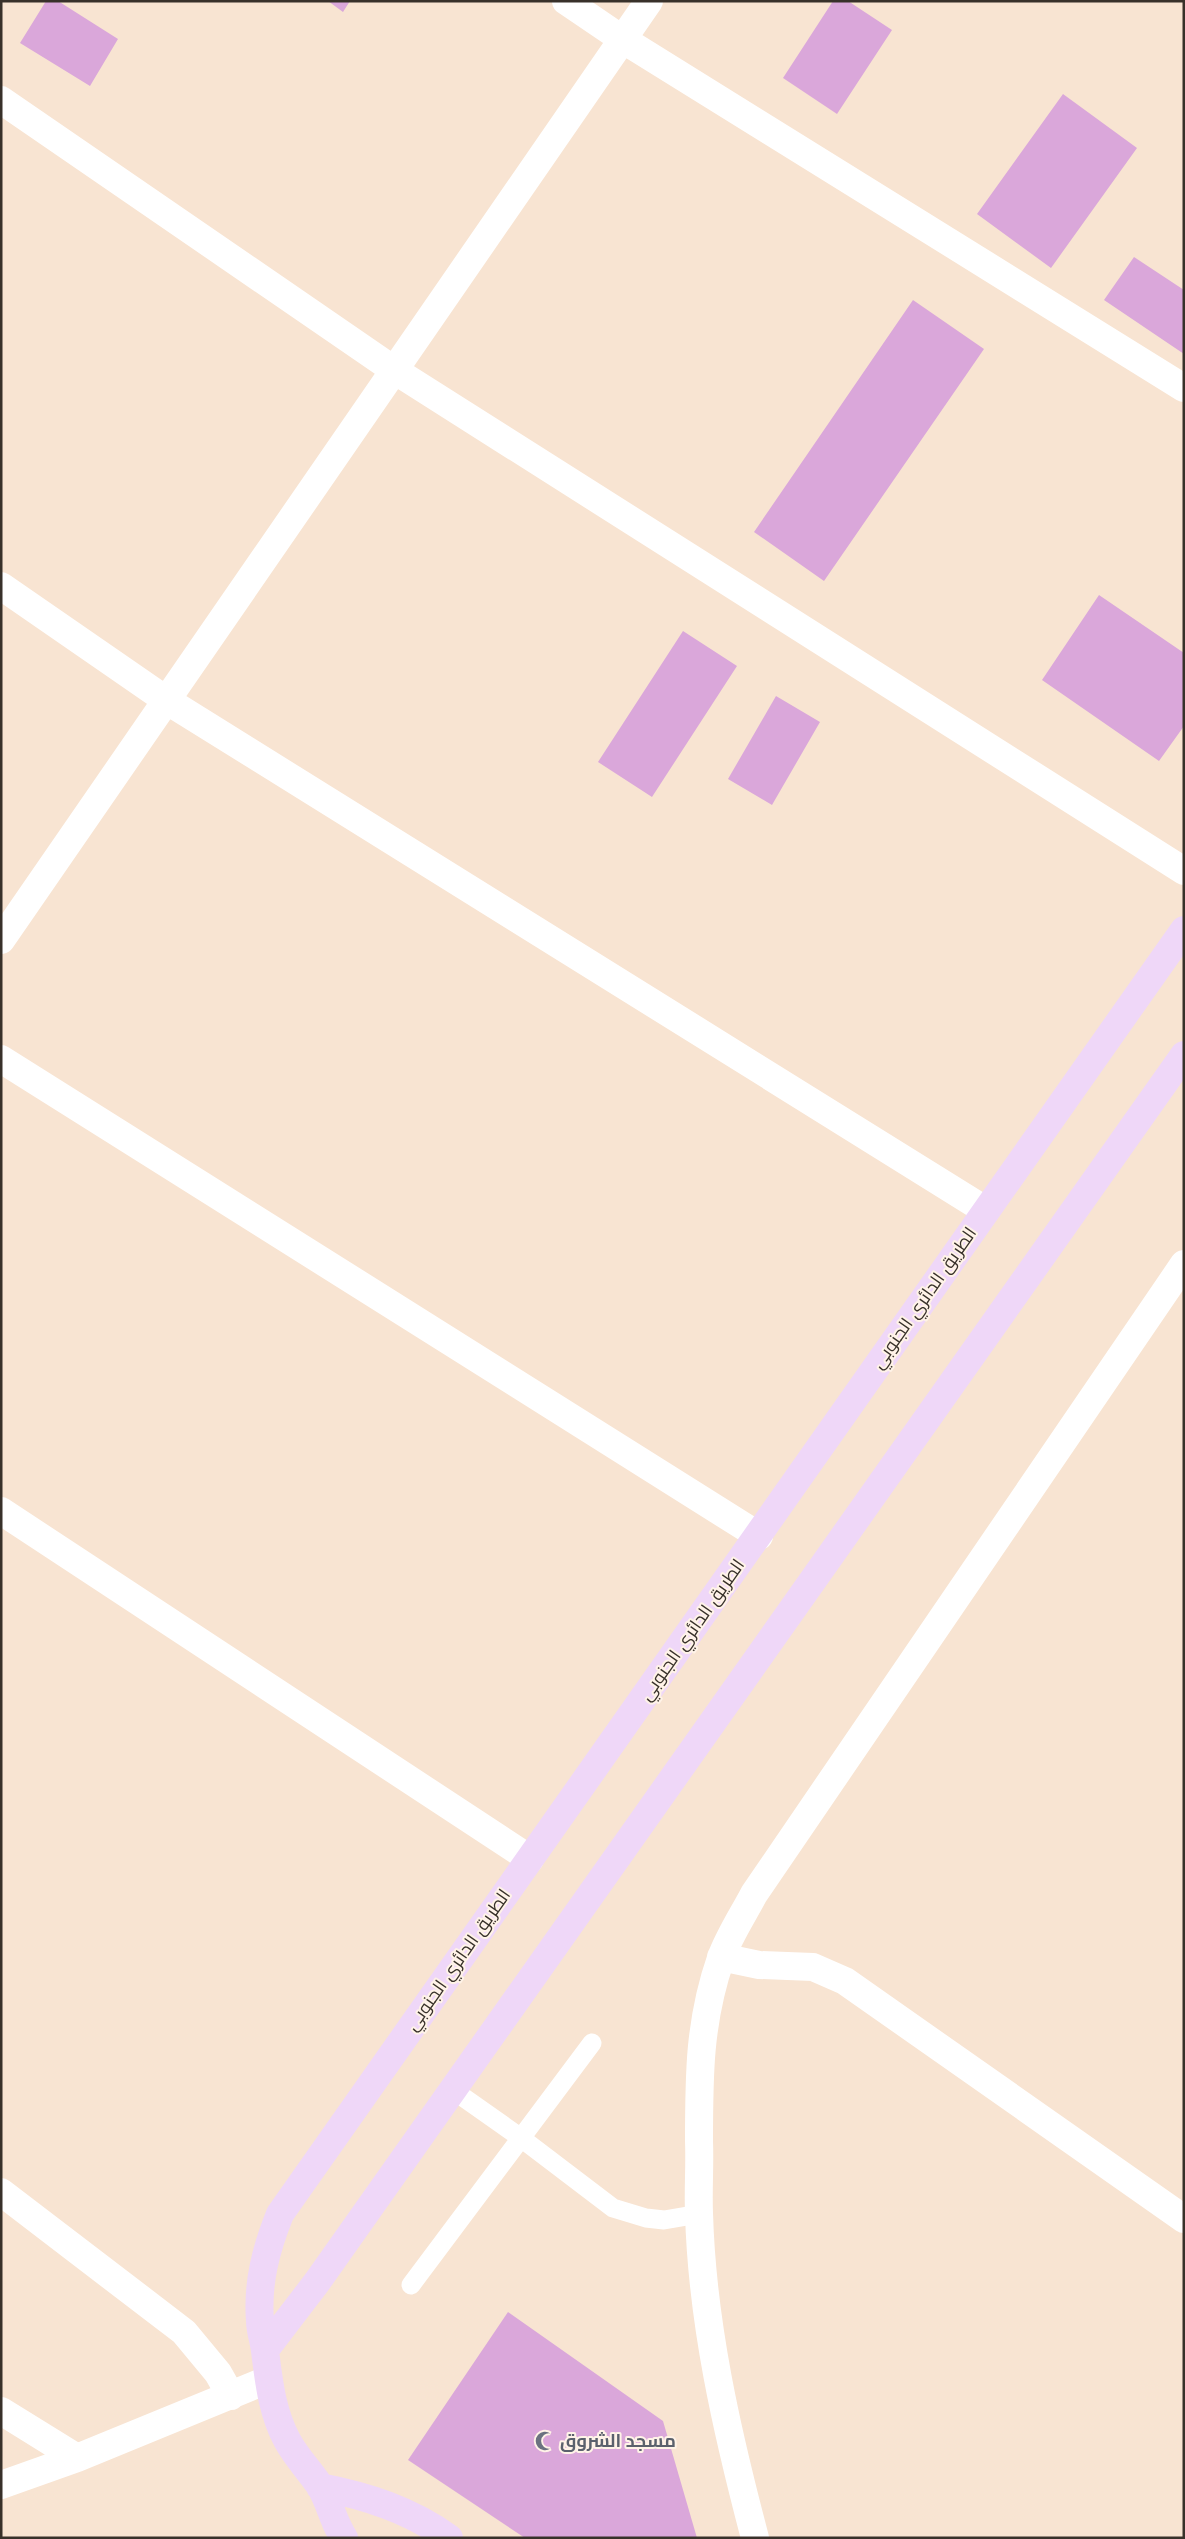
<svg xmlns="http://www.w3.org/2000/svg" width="1185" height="2539" font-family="'Open Sans',Cairo,sans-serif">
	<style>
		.building { fill: #daa7da }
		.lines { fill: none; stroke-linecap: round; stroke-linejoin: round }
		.service { stroke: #fff; stroke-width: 19 }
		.minor { stroke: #fff; stroke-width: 28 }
		.primary { stroke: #efd7f8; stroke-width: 28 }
		.labels { text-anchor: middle; stroke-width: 4; stroke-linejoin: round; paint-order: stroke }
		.street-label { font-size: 18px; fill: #38312a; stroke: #fff3e8 }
		.worship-label { font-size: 18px; font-weight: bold; fill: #5b616d; stroke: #fff3e8; text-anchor: start }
	</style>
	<rect width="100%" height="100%" fill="#f8e4d2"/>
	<path class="building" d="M46 1H58L118 39 90 86 20 43Z
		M328 1H350L343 12Z
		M833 1H848L892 30 837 114 783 78Z
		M1063 94 1137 148 1051 268 977 214Z
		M1134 257 1184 290V354L1104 300Z
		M913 300 984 349 824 581 754 532Z
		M1099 595 1184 653V726L1159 761 1042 680Z
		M683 631 737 666 652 797 598 762Z
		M776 696 820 722 772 805 728 779Z
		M508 2312 663 2421 697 2538H525L408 2460Z"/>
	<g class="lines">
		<path class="service" d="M453 2090 521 2138 613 2208 646 2218 664 2220 699 2214
			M411 2285 592 2043"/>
		<path class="minor" d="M566 1 622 39 1184 388
			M1 100 394 370 1184 871
			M1 586 166 700 985 1210
			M1 940 649 1
			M1 1059 759 1536
			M1 1511 530 1859
			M721 1957 759 1965 813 1967 845 1981 1184 2219
			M1 2192 184 2332 218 2373 231 2396
			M1 2411 77 2458
			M1 2485 77 2458 267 2380
			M755 2538C727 2432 702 2323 699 2213 698 2189 700 2165 699 2141 699 2076 699 2021 721 1958 729 1936 743 1915 754 1894L1184 1264"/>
		<path class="primary" d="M265 2350 317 2282 1184 1055
			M320 2487C367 2496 410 2510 449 2538
			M344 2538C333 2522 330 2502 320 2486 309 2470 296 2457 287 2440 272 2412 269 2382 265 2351 264 2341 260 2331 260 2321 257 2283 266 2249 280 2214L1184 930"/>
	</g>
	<defs>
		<symbol id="mosque-bare" viewBox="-9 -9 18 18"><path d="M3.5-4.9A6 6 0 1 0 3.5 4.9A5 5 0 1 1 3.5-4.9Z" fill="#6b7280" stroke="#fff3e8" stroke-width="2.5" paint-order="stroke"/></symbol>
	</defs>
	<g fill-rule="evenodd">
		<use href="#mosque-bare" x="531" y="2427" width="28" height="28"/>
	</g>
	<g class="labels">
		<g class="street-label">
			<text transform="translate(924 1298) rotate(-55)" y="6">الطريق الدائري الجنوبي</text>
			<text transform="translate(692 1630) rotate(-55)" y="6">الطريق الدائري الجنوبي</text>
			<text transform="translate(458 1960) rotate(-55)" y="6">الطريق الدائري الجنوبي</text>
		</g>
		<g class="worship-label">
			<text x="560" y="2447">مسجد الشروق</text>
		</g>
	</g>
	<rect width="1185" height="2539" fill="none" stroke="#38312a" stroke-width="5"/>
</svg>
